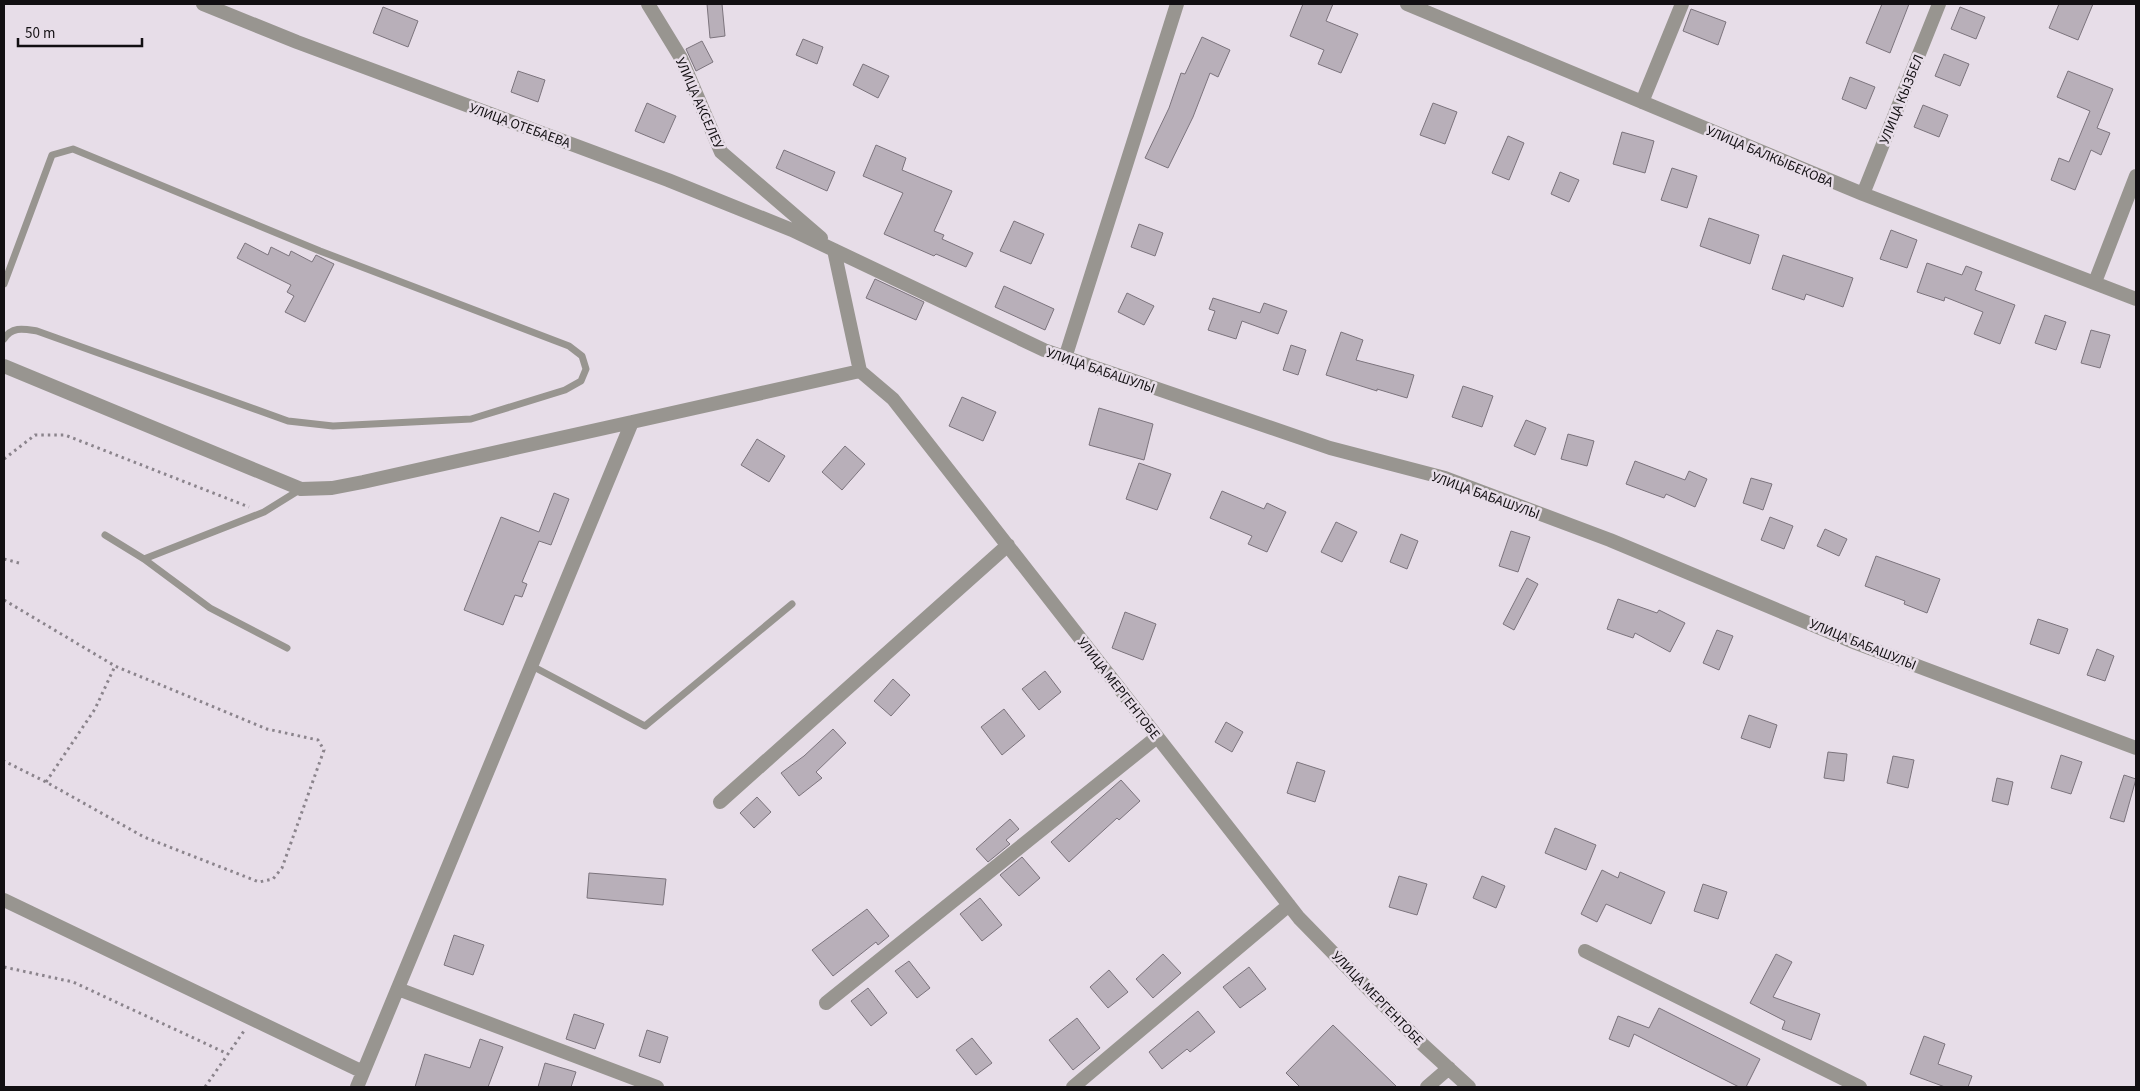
<svg xmlns="http://www.w3.org/2000/svg" width="2140" height="1091" font-family="'Source Sans 3',sans-serif">
	<style>
		.building { fill: #b8afb9; stroke: #7c747d }
		.lines { fill: none; stroke-linecap: round; stroke-linejoin: round }
		.path { stroke: #8b848c; stroke-width: 3; stroke-dasharray: 2.5 4; stroke-linecap: butt }
		.lane { stroke: #989590; stroke-width: 7 }
		.street { stroke: #989590; stroke-width: 14 }
		.labels { text-anchor: middle; stroke-width: 5; stroke-linejoin: round; paint-order: stroke }
		.street-label { font-size: 14px; fill: #120f12; stroke: #e7dde8 }
	</style>
	<rect width="100%" height="100%" fill="#e7dde8"/>
	<path class="building" d="M707 4H722L725 36 710 38Z
		M1303 4H1333L1326 21 1358 34 1341 73 1318 64 1324 50 1290 36Z
		M1882 4H1909L1890 53 1866 43Z
		M2059 4H2093L2078 40 2049 28Z
		M383 7 418 21 408 47 373 33Z
		M1960 7 1985 17 1976 39 1951 29Z
		M1691 9 1726 22 1718 45 1683 31Z
		M1202 37 1230 50 1218 77 1210 73 1193 117 1168 168 1145 158 1169 108 1181 73 1185 74Z
		M803 39 823 47 817 64 796 55Z
		M702 41 713 62 696 71 686 49Z
		M1944 54 1969 64 1960 86 1935 76Z
		M863 64 889 76 878 98 853 85Z
		M518 71 545 80 538 102 511 92Z
		M2068 71 2113 89 2097 128 2110 133 2101 155 2091 150 2075 190 2051 180 2059 158 2069 162 2090 111 2057 97Z
		M1850 77 1875 87 1866 109 1842 99Z
		M647 103 676 116 664 143 635 131Z
		M1433 103 1457 112 1445 144 1420 135Z
		M1923 105 1948 115 1939 137 1914 127Z
		M1622 132 1654 141 1645 173 1613 164Z
		M1508 136 1524 143 1509 180 1492 173Z
		M876 145 906 158 902 170 952 191 934 231 944 235 942 239 973 253 966 267 936 254 934 256 884 234 903 193 863 176Z
		M784 150 835 172 827 191 776 168Z
		M1672 168 1697 176 1687 208 1661 200Z
		M1560 172 1579 180 1569 202 1551 194Z
		M1709 218 1759 235 1750 264 1700 246Z
		M1014 221 1044 234 1031 264 1000 251Z
		M1139 224 1163 233 1155 256 1131 247Z
		M1891 230 1917 240 1907 268 1880 259Z
		M245 243 268 255 271 247 289 256 291 251 312 262 316 255 334 264 305 322 285 312 294 296 287 292 291 285 237 258Z
		M1783 255 1853 278 1843 307 1806 294 1804 300 1772 289Z
		M1927 263 1962 275 1966 266 1982 272 1975 290 2015 305 2000 344 1974 334 1983 312 1945 297 1944 301 1917 292Z
		M875 279 924 302 916 320 866 298Z
		M1004 286 1054 309 1045 330 995 307Z
		M1127 293 1154 306 1144 325 1118 312Z
		M1213 298 1260 313 1264 303 1287 311 1278 334 1242 321 1236 339 1208 330 1215 311 1209 309Z
		M2045 315 2066 322 2056 350 2035 343Z
		M2091 330 2110 335 2100 368 2081 363Z
		M1341 332 1363 340 1356 360 1414 375 1407 398 1377 389V391L1326 375Z
		M1291 345 1306 350 1298 375 1283 370Z
		M1463 386 1493 396 1482 427 1452 417Z
		M962 397 996 412 983 441 949 426Z
		M1099 408 1153 424 1144 460 1089 445Z
		M1526 420 1546 428 1535 455 1514 446Z
		M1568 434 1594 441 1587 466 1561 459Z
		M757 439 785 456 769 482 741 465Z
		M845 446 865 464 842 490 822 472Z
		M1635 461 1685 480 1689 471 1707 479 1695 507 1666 494 1664 498 1626 484Z
		M1139 463 1171 474 1157 510 1126 499Z
		M1751 478 1772 484 1763 510 1743 503Z
		M1222 491 1264 509 1267 503 1286 512 1267 552 1248 544 1252 536 1210 518Z
		M554 493 569 499 551 545 539 541 522 582 527 584 522 597 515 595 503 625 464 610 501 517 539 532Z
		M1770 517 1793 526 1784 549 1761 540Z
		M1336 522 1357 532 1342 562 1321 552Z
		M1825 529 1847 539 1839 556 1817 546Z
		M1511 531 1530 537 1518 572 1499 566Z
		M1401 534 1418 541 1407 569 1390 562Z
		M1876 556 1940 579 1927 613 1904 604 1905 601 1865 586Z
		M1527 578 1538 584 1514 630 1503 624Z
		M1618 599 1657 613 1659 610 1685 623 1670 652 1635 633 1633 638 1607 629Z
		M1125 612 1156 624 1143 660 1112 648Z
		M2038 619 2068 629 2059 654 2030 644Z
		M1717 630 1733 636 1719 670 1703 663Z
		M2097 649 2114 656 2105 681 2087 675Z
		M1045 671 1061 692 1039 710 1022 689Z
		M893 679 910 695 891 716 874 701Z
		M1004 709 1025 736 1002 755 981 727Z
		M1749 715 1777 725 1770 748 1741 738Z
		M1226 722 1243 732 1232 752 1215 742Z
		M833 729 846 743 816 772 822 778 799 796 781 773 804 756Z
		M1828 752 1847 754 1844 781 1824 778Z
		M2061 755 2082 762 2071 794 2051 788Z
		M1893 756 1914 760 1908 788 1887 783Z
		M1297 762 1325 771 1315 802 1287 793Z
		M2124 775 2136 779 2124 822 2110 818Z
		M1997 778 2013 782 2008 805 1992 801Z
		M1121 780 1140 801 1119 820 1117 818 1069 862 1051 842Z
		M757 797 771 812 754 828 740 813Z
		M1010 819 1019 829 1006 840 1010 844 988 862 976 849Z
		M1555 828 1596 845 1586 870 1545 853Z
		M1022 857 1040 878 1019 896 1000 875Z
		M1602 870 1618 878 1620 872 1665 892 1651 924 1606 904 1597 922 1581 914Z
		M589 873 666 879 663 905 587 898Z
		M1399 876 1427 884 1417 915 1389 907Z
		M1482 876 1505 886 1496 908 1473 898Z
		M1703 884 1727 892 1718 919 1694 911Z
		M980 898 1002 925 982 941 960 914Z
		M867 909 889 936 878 945 876 942 833 976 812 950Z
		M454 935 484 945 473 975 444 965Z
		M1163 954 1181 973 1153 998 1136 979Z
		M1776 954 1792 962 1773 997 1820 1014 1811 1040 1782 1029 1785 1021 1750 1003Z
		M909 961 930 988 917 998 895 971Z
		M1249 967 1266 989 1240 1008 1223 987Z
		M1109 970 1128 992 1108 1008 1090 987Z
		M868 988 887 1013 871 1026 851 1001Z
		M1659 1008 1760 1059 1746 1087H1739L1634 1034 1629 1047 1609 1039 1618 1016 1649 1028Z
		M1198 1011 1215 1032 1190 1052 1187 1049 1162 1069 1149 1052Z
		M574 1014 604 1024 595 1049 566 1039Z
		M1077 1018 1100 1048 1073 1070 1049 1040Z
		M1333 1025 1397 1087H1300L1286 1073Z
		M647 1030 668 1037 660 1063 639 1056Z
		M1924 1036 1945 1044 1938 1064 1972 1076 1968 1087H1945L1910 1074Z
		M972 1038 992 1063 976 1075 956 1050Z
		M480 1039 503 1047 488 1087H415L425 1054 470 1068Z
		M545 1063 576 1072 571 1087H538Z"/>
	<g class="lines">
		<path class="path" d="M4 459 35 435H65L249 507
			M4 559 19 563
			M4 600 115 666 267 729 318 740 324 750 282 868 273 879 259 882 144 837 46 782 4 761
			M46 782 95 709 115 666
			M4 967 73 982 228 1054
			M205 1087 244 1031"/>
		<path class="lane" d="M4 284 52 155 73 149 320 251 569 346 582 356 586 369 581 381 565 390 471 419 333 426 288 421 37 331C24 329 12 326 4 339
			M105 535 144 559 210 608 287 648
			M144 559 264 512 301 489
			M532 666 645 726 792 604"/>
		<path class="street" d="M203 4 297 42 668 180 792 230 1044 350 1330 448 1445 478 1610 540 1856 643 2136 748
			M648 4 681 58 721 152 821 238
			M1407 4 1863 194 2136 299
			M1642 102 1682 4
			M1863 194 1939 4
			M834 250 860 371 893 399 1299 918 1422 1044 1469 1087
			M2095 282 2136 176
			M1065 358 1177 4
			M4 366 301 489 332 488 363 482 632 422
			M720 802 1008 545
			M4 900 363 1072
			M1585 951 1860 1087
			M398 989 657 1087
			M826 1003 1157 737
			M357 1087 632 422 860 371
			M1073 1087 1289 905
			M1427 1087 1449 1068"/>
	</g>
	<g class="labels">
		<g class="street-label">
			<text transform="translate(1901 99) rotate(-68)" y="5">УЛИЦА КЫЗБЕЛ</text>
			<text transform="translate(700 103) rotate(66)" y="5">УЛИЦА АКСЕЛЕУ</text>
			<text transform="translate(520 125) rotate(20)" y="5">УЛИЦА ОТЕБАЕВА</text>
			<text transform="translate(1770 156) rotate(23)" y="5">УЛИЦА БАЛКЫБЕКОВА</text>
			<text transform="translate(1101 370) rotate(19)" y="5">УЛИЦА БАБАШУЛЫ</text>
			<text transform="translate(1486 495) rotate(20)" y="5">УЛИЦА БАБАШУЛЫ</text>
			<text transform="translate(1863 644) rotate(22)" y="5">УЛИЦА БАБАШУЛЫ</text>
			<text transform="translate(1119 688) rotate(52)" y="5">УЛИЦА МЕРГЕНТОБЕ</text>
			<text transform="translate(1378 998) rotate(46)" y="5">УЛИЦА МЕРГЕНТОБЕ</text>
		</g>
	</g>
	<rect width="2140" height="1091" fill="none" stroke="#120f12" stroke-width="10"/>
	<path d="M18 38v8h124v-8" fill="none" stroke="#120f12" stroke-width="2.5"/>
	<text x="25" y="38" font-size="15" fill="#120f12" stroke="#e7dde8" stroke-width="4" paint-order="stroke">50 m</text>
</svg>
